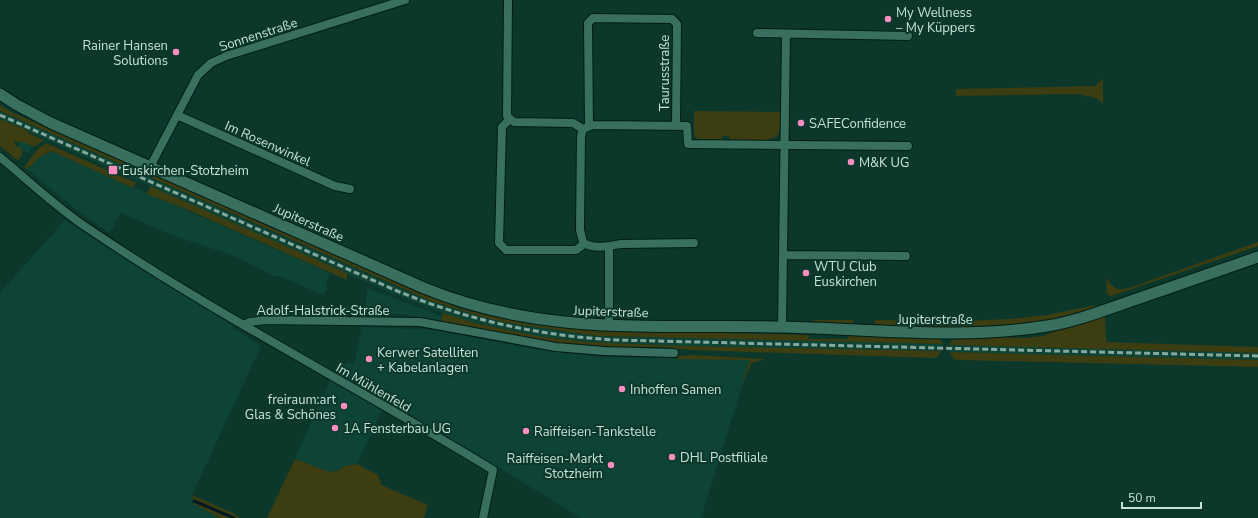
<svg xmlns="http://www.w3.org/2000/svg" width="1258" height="518" font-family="'Nunito Sans',sans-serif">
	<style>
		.built { fill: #0e4436 }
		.green { fill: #3c3d11 }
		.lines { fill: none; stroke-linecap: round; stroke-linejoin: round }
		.stream { stroke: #031821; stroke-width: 3 }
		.minor-casing { stroke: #011d15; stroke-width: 10 }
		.tertiary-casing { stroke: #011d15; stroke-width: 13 }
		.minor { stroke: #386f5e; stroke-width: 8 }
		.tertiary { stroke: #386f5e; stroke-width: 11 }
		.rail { stroke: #87a89e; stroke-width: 3; stroke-dasharray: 6 3; stroke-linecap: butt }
		.poi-dot { fill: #fc8fc2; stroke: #0c382c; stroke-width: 1.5 }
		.labels { text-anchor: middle; stroke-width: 4; stroke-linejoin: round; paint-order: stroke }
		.poi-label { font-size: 13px; fill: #c6e2d8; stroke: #0c382c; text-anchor: start }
		.street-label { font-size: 13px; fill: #c6e2d8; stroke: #0c382c }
	</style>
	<rect width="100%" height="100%" fill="#0c382c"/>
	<path class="built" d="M0 111 390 284 431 301 482 317 552 330 597 336 943 344 942 351 685 346 589 342 544 337 475 323 443 313 382 289 0 119Z
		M21 141 32 146 29 153 18 148Z
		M51 151 330 273 326 281 327 289 323 295 277 275 276 277 232 255 172 235 121 213 109 233 78 211 27 169 40 157Z
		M65 220 229 323 233 328 261 346 192 495 194 504 220 518H0V293Z
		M367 288 442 316 441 321 400 314 365 313Z
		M362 327 434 330 539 350 602 357 750 360 701 518H581L501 469 339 376 342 365 348 364V362L354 364Z
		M949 345 1258 353V360L950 352Z
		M330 381 382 410 357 464 344 466 340 469 330 472 295 459Z"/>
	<path class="green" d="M1103 79V104L1096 98 1078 94 956 96V89L1095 86Z
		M0 105 11 112 193 191V193L207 199 209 198 461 309 516 321 573 329 808 335V339H848V336L940 339 943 344 597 336 509 323 482 317 431 301 0 111Z
		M694 111 780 112C780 119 782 129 778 134 772 144 741 140 730 140L729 136H722V140L698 139 694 135Z
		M0 119 29 131 28 133 44 140 34 147 21 141 20 143 15 141 14 144 23 150 21 157 18 160 16 159 0 146Z
		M46 143 136 183 133 188 51 151 40 157 27 169 24 167 38 149Z
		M150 186 347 273V280L188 210 147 194Z
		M1258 242V246L1111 296 1107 294 1106 277C1111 286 1115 290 1126 289Z
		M1095 305 1094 308 1091 309C1062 317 1033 324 1004 326 961 330 918 328 875 327V320L962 321 1010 319 1047 315Z
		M443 313 475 323 503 329 544 337 589 342 685 346 942 351 938 356 935 358 690 350 665 347 625 348 563 344 441 322Z
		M1105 315 1106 342 1258 347V353L949 345 954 339 996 337 1024 338 1044 336 1064 327Z
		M813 320H853V326L813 321Z
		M950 352 1258 360V367L959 360 954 359Z
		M693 355 766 359 752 363 742 384 750 360 677 359 678 356Z
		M295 459 330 472 340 470 344 466 357 464 378 475 381 485 428 505 424 518H267Z
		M192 495 233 513 240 518H220L194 504Z"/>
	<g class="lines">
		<path class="stream" d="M194 501 234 518"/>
		<defs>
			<path id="minor" d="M508 0 507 116 514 122 573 123 583 129
				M757 33 908 36
				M177 115 335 186 350 189
				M510 119 502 127 499 243 506 250H576L584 244
				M589 125 588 23 593 18 672 19 677 24 676 126
				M0 157C29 181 57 208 89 229 219 317 359 388 493 470L483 518
				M150 167 198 75 211 63 226 56 405 0
				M694 243 621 244C609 246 592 250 583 242L580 230 581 136 583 129 592 125 687 126 688 144 908 146
				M783 255 906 256
				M243 325 250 322 266 320 420 322 556 347 604 351 674 353
				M609 325V246
				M782 327 786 35"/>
			<path id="tertiary" d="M0 94 17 105 51 123 424 288C543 337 658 324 783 327 871 329 959 340 1047 326 1078 321 1107 309 1137 299 1177 285 1218 271 1258 257"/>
		</defs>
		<use href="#minor" class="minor-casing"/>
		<use href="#tertiary" class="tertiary-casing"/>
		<use href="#minor" class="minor"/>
		<use href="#tertiary" class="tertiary"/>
		<path class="rail" d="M0 115 395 290C466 320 540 336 616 340L1258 356"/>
	</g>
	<g class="poi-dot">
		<circle cx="888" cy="19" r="4"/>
		<circle cx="176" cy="52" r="4"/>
		<circle cx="801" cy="123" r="4"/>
		<circle cx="851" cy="162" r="4"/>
		<rect x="108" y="165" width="10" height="10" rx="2"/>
		<circle cx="806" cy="273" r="4"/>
		<circle cx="369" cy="359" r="4"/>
		<circle cx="622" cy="389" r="4"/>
		<circle cx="344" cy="406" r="4"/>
		<circle cx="335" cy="428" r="4"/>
		<circle cx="526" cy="431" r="4"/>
		<circle cx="672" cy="457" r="4"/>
		<circle cx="611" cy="465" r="4"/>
	</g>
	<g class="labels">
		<g class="poi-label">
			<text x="896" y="17">My Wellness<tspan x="896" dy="15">– My Küppers</tspan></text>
			<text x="168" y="50" text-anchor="end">Rainer Hansen<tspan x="168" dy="15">Solutions</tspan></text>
			<text x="809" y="128">SAFEConfidence</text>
			<text x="859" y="167">M&amp;K UG</text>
			<text x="122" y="175">Euskirchen-Stotzheim</text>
			<text x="814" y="271">WTU Club<tspan x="814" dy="15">Euskirchen</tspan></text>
			<text x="377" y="357">Kerwer Satelliten<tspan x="377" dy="15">+ Kabelanlagen</tspan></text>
			<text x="630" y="394">Inhoffen Samen</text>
			<text x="336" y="404" text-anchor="end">freiraum:art<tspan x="336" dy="15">Glas &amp; Schönes</tspan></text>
			<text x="343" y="433">1A Fensterbau UG</text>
			<text x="534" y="436">Raiffeisen-Tankstelle</text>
			<text x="680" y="462">DHL Postfiliale</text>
			<text x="603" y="463" text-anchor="end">Raiffeisen-Markt<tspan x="603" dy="15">Stotzheim</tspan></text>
		</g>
		<g class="street-label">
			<text transform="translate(258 34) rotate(-18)" y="5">Sonnenstraße</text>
			<text transform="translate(664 73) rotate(-90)" y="5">Taurusstraße</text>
			<text transform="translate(268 143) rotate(24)" y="5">Im Rosenwinkel</text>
			<text transform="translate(309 222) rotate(24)" y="5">Jupiterstraße</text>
			<text x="323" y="315">Adolf-Halstrick-Straße</text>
			<text transform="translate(611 311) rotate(2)" y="5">Jupiterstraße</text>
			<text x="935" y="324">Jupiterstraße</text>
			<text transform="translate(374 387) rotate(30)" y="5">Im Mühlenfeld</text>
		</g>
	</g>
	<path d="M1122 502v6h79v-6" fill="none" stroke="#c6e2d8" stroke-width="2"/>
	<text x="1128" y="502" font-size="12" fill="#c6e2d8" stroke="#0c382c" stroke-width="3" paint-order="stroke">50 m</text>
</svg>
